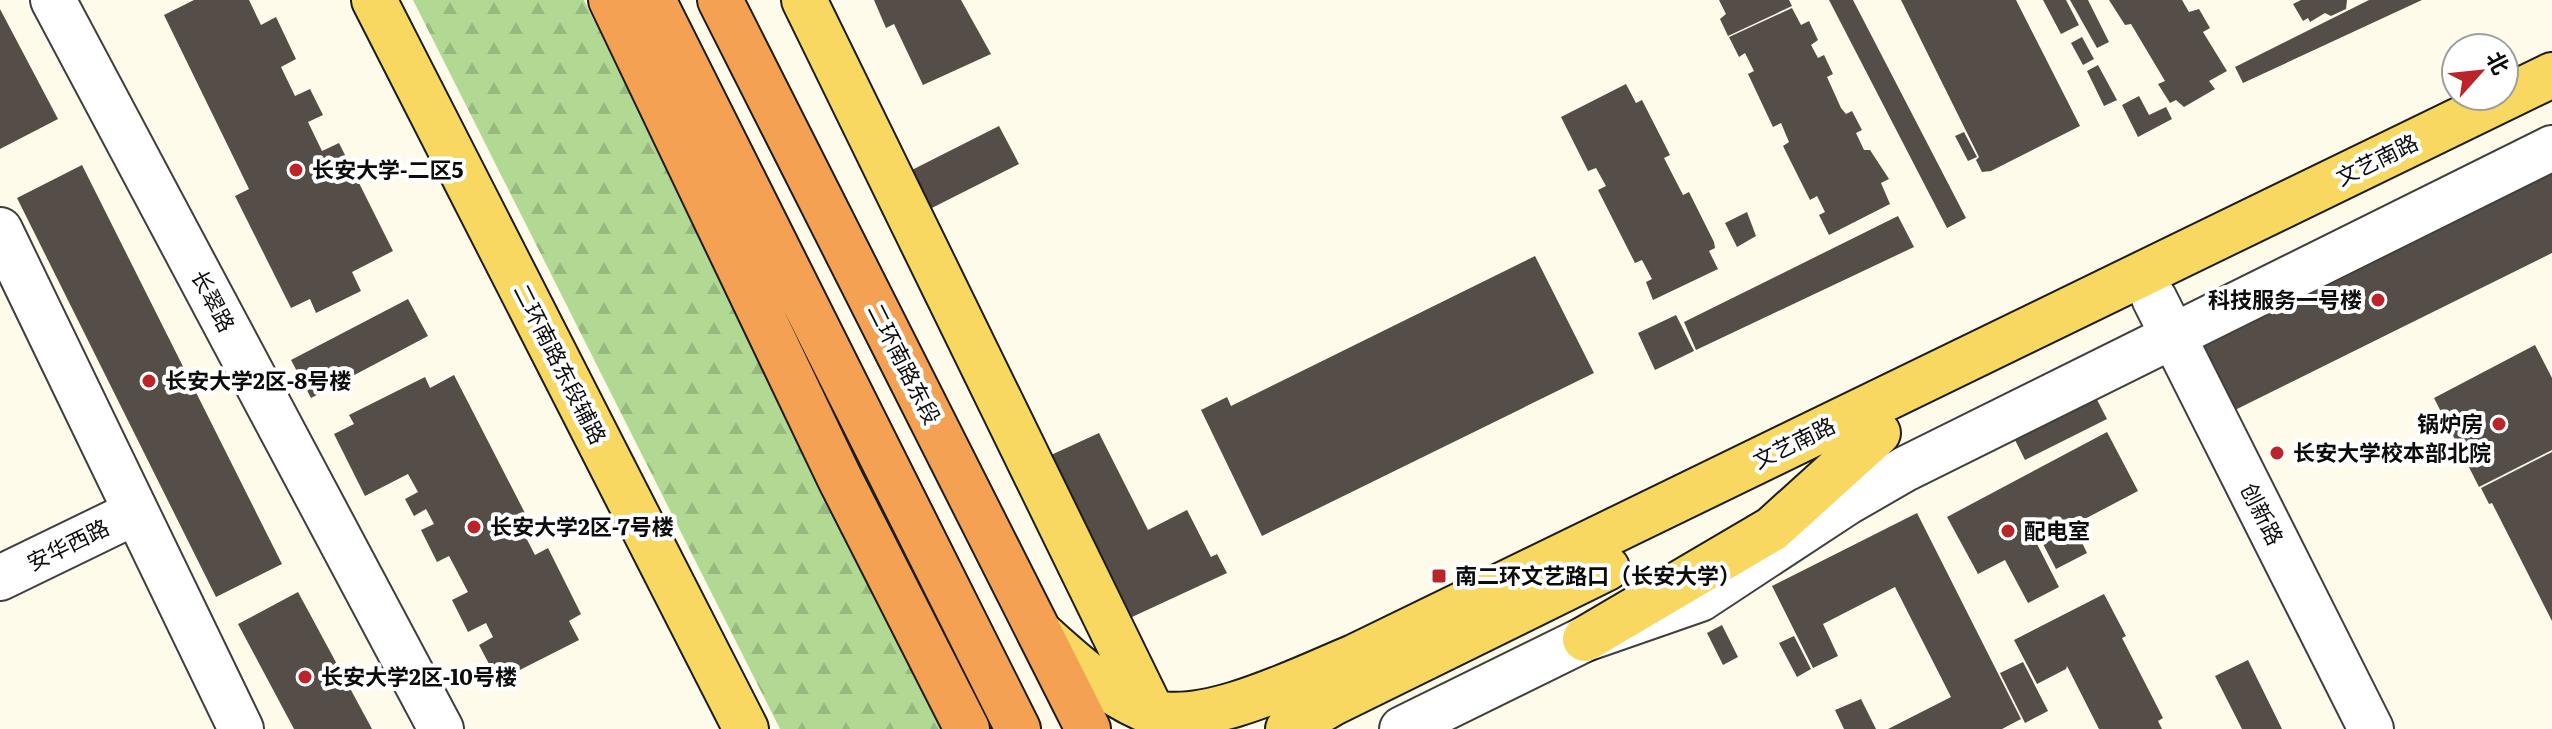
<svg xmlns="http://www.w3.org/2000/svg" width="2552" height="729" font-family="Literata,'Noto Sans SC',serif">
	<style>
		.forest { fill: url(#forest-firs) }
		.building { fill: #544d48 }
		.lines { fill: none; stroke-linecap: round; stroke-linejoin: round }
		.minor-casing { stroke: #3f3f3f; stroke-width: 48 }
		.major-casing { stroke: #1d1d1d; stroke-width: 48 }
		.highway-casing { stroke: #1d1d1d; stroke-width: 48 }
		.minor { stroke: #fff; stroke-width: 44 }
		.major { stroke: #f8d861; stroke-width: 44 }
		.highway { stroke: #f4a153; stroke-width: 44 }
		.poi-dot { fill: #bb2428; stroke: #fff; stroke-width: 3 }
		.labels { text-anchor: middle; stroke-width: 8; stroke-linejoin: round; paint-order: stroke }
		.street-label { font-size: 22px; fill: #0c0c0c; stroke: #fff }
		.poi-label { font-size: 22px; font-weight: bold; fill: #0c0c0c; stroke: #fff; text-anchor: start }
	</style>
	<defs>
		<pattern id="forest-firs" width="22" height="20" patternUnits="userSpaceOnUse" patternTransform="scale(2)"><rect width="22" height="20" fill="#b1d994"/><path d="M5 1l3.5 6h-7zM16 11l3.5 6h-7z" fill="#97b97e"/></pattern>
	</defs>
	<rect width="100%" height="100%" fill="#fffbea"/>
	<path class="forest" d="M413 0H584L942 729H780Z"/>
	<path class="building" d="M194 0H249L261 25 276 17 296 59 281 67 295 96 310 89 323 115 308 122 322 151 339 143 393 251 352 272 361 291 316 313 310 299 291 308 235 196 249 189 164 15Z
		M874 0H961L991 54 923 85 894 24 886 28Z
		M1719 0H1789L1792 6 1728 36 1720 19 1726 14Z
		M1829 0H1853L1966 218 1947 228Z
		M1901 0H2016L2080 126 1991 171 1982 172 1976 160 1979 157Z
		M2043 0H2066L2079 25 2061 34Z
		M2070 0H2088L2109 42 2097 48Z
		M2109 0H2182L2189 12 2199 9 2210 28 2203 32 2227 71 2209 81 2215 89 2184 107 2176 100 2170 103 2158 84 2165 81 2131 24 2125 25Z
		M2301 0H2347L2346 9 2331 16 2325 13 2310 22 2308 18 2303 21 2293 4Z
		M2369 0H2422L2243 83 2235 67Z
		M1792 8 1801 25 1809 21 1818 40 1811 45 1818 58 1824 55 1833 74 1827 77 1841 108 1846 114 1852 111 1862 130 1856 133 1864 150H1870L1889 179 1881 183 1890 204 1829 235 1819 215 1825 212 1817 196 1810 200 1783 146 1789 142 1781 123 1773 127 1748 74 1754 71 1745 53 1739 57 1729 37Z
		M0 9 58 119 0 149Z
		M2082 37 2094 59 2083 65 2071 43Z
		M2098 65 2117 100 2104 106 2087 71Z
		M1626 84 1636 103 1642 100 1670 155 1664 158 1683 195 1689 192 1714 242 1715 248 1709 251 1718 269 1653 300 1646 282 1652 279 1642 260 1635 263 1598 190 1606 186 1596 168 1588 171 1561 117Z
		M2139 96 2149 115 2166 107 2172 119 2138 137 2122 105Z
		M999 126 1019 164 918 215 898 177Z
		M1964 132 1977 157 1968 161 1955 136Z
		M82 165 282 564 216 597 17 198Z
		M2552 174V253L2235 410 2204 347Z
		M1747 212 1756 236 1737 247 1725 223Z
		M1898 216 1914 247 1696 350 1684 322Z
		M1535 256 1594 373 1262 536 1201 410 1227 397 1231 406Z
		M408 299 428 336 311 398 291 360Z
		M1676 315 1694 351 1655 370 1638 333Z
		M2535 345 2552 378V450L2479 487 2434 398Z
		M454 375 528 519 519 524 535 555 548 548 581 614 569 621 579 640 498 681 479 645 493 637 486 623 468 632 452 600 468 592 449 556 437 562 421 530 434 524 426 509 414 516 405 499 418 492 408 474 365 496 334 434 354 424 349 415 425 377 430 388Z
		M2092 390 2107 419 2025 460 2010 430Z
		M2107 432 2138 491 2037 544 2059 587 2028 603 2005 560 1978 574 1947 517Z
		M1099 433 1148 530 1187 510 1211 557 1217 554 1227 573 1132 617 1051 455Z
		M2552 452V621L2492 503 2489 504 2481 488Z
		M1917 513 2021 719 2002 729H1888L1951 697 1895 587 1823 624 1838 656 1813 668 1772 586Z
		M2075 528 2087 553 2056 569 2043 544Z
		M298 592 372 729H294L238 624Z
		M2104 594 2126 636 2122 638 2163 718 2158 721 2162 729H2099L2067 666 2066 669 2037 684 2014 640Z
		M1722 625 1738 657 1723 665 1707 633Z
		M1794 636 1811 669 1797 677 1779 643Z
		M2248 660 2282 729H2242L2215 676Z
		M2023 662 2048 711 2025 723 2000 673Z
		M1861 699 1876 729H1844L1835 710Z"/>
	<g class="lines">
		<defs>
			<path id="minor" d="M53 0 441 729
				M0 230 241 729
				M2154 298 2371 729
				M0 578 136 512
				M1402 729 1585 639 1700 599 1846 503 1905 469 2552 148"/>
			<path id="major" d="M374 0 746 729
				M804 0 1154 716
				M1040 633C1073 663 1107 694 1149 711 1203 729 1303 678 1354 657L2552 75
				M1585 639 1772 529 1878 433
				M1288 729 1333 703 1607 568"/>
			<path id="highway" d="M611 0 840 479 967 729
				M653 0 1018 729
				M720 0 1088 729"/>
		</defs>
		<use href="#minor" class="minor-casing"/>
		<use href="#major" class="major-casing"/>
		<use href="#highway" class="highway-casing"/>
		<use href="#minor" class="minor"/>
		<use href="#major" class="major"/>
		<use href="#highway" class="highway"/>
	</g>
	<g class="poi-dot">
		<circle cx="296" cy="170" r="8"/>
		<circle cx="2378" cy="300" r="8"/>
		<circle cx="149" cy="381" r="8"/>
		<circle cx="2499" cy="424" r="8"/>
		<circle cx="2277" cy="453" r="8"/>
		<circle cx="474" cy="527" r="8"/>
		<circle cx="2008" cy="531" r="8"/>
		<rect x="1431" y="568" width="16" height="16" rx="4"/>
		<circle cx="305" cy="677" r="8"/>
	</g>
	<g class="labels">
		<g class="street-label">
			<text transform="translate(2377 160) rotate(-26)" y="8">文艺南路</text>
			<text transform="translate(213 301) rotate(62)" y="8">长翠路</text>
			<text transform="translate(560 364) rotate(63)" y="8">二环南路东段辅路</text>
			<text transform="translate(904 364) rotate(63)" y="8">二环南路东段</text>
			<text transform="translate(1794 443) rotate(-26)" y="8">文艺南路</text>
			<text transform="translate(2262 514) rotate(63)" y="8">创新路</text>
			<text transform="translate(68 545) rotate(-26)" y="8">安华西路</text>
		</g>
		<g class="poi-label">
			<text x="312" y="178">长安大学-二区5</text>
			<text x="2362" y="308" text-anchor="end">科技服务一号楼</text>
			<text x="165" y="389">长安大学2区-8号楼</text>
			<text x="2483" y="432" text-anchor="end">锅炉房</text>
			<text x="2293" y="461">长安大学校本部北院</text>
			<text x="490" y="535">长安大学2区-7号楼</text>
			<text x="2024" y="539">配电室</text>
			<text x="1455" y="584">南二环文艺路口（长安大学）</text>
			<text x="321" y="685">长安大学2区-10号楼</text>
		</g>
	</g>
	<g transform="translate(2480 72) rotate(63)"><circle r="38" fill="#ffffff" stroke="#9e9e9e" stroke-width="2"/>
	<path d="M0-6L14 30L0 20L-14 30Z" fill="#bb2428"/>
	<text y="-12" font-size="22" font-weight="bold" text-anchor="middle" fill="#0c0c0c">北</text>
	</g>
</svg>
